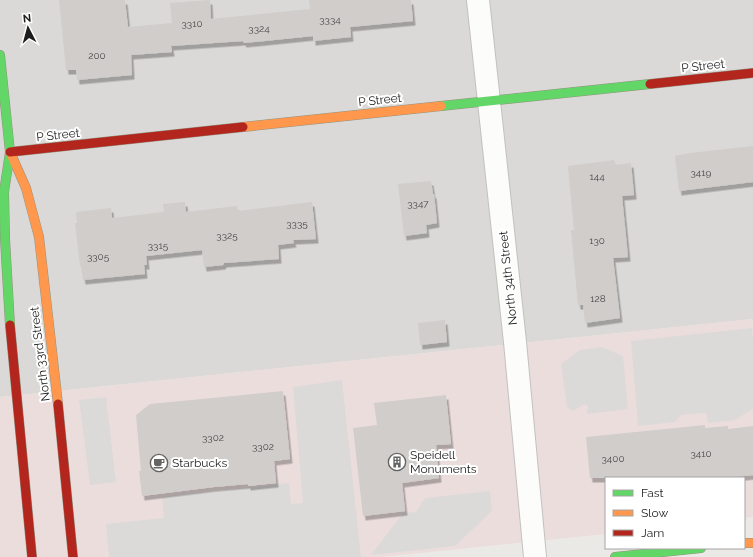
<svg xmlns="http://www.w3.org/2000/svg" width="753" height="557" font-family="Raleway,sans-serif">
	<style>
		.residential { fill: #dad9d7 }
		.commercial { fill: #ecdddd }
		.parking { fill: #dbdad9 }
		.building { fill: #d0cdcb; filter: url(#shadow) }
		.lines { fill: none; stroke-linecap: round; stroke-linejoin: round }
		.street-casing { stroke: #c2c1c0; stroke-width: 24 }
		.fast-casing { stroke: #939380; stroke-width: 10 }
		.slow-casing { stroke: #939380; stroke-width: 10 }
		.jam-casing { stroke: #939380; stroke-width: 10 }
		.street { stroke: #fcfcfb; stroke-width: 22 }
		.fast { stroke: #63d668; stroke-width: 9 }
		.slow { stroke: #ff974d; stroke-width: 9 }
		.jam { stroke: #b3261e; stroke-width: 9 }
		.labels { text-anchor: middle; stroke-width: 4; stroke-linejoin: round; paint-order: stroke }
		.number-label { font-size: 10px; fill: #4a4948 }
		.street-label { font-size: 12px; fill: #1d1d1d; stroke: #fff }
		.poi-label { font-size: 12px; fill: #1d1d1d; stroke: #fff; text-anchor: start }
	</style>
	<defs>
		<filter id="shadow"><feDropShadow dx="2.5" dy="4.5" stdDeviation="0" flood-color="#0004"/></filter>
	</defs>
	<rect width="100%" height="100%" fill="#ebe9e6"/>
	<path class="residential" d="M0 0H753V319L0 397Z"/>
	<path class="commercial" d="M753 319V517L744 518V478H606V534L382 557H0V397Z"/>
	<path class="parking" d="M752 328 753 341V409L735 420 708 423 706 413 681 415 675 422 638 426 631 341Z
		M602 347 623 356 628 409 587 414 588 406 585 404 573 411 567 407 561 364 580 350Z
		M342 380 361 557H109L106 524 164 518 162 497 289 483 291 504 303 503 293 387Z
		M106 397 116 482 90 485 79 400Z
		M490 491 492 511 455 546 371 555 403 513 416 512 425 498Z"/>
	<path class="building" d="M59 0H125L128 27 172 23 170 3 210 0 211 19 310 9 309 0H411L413 21 350 27 351 37 313 41V36L244 43 243 41 171 46 172 52 131 55 132 75 77 80 76 70H66Z
		M753 146V182L679 191 675 156 690 153Z
		M614 160 616 165 631 163 634 195 622 196 628 257 613 258 620 318 585 323 583 305H578L571 230H574L568 167V166Z
		M431 181 433 194H434L437 223 426 225 427 233 404 236 398 184Z
		M185 202 186 212 237 206 238 211 312 202 316 239 293 240 294 243 278 245 279 259 224 263 223 265 204 267 202 250 146 256 147 265H144L145 274 83 280 81 266H80L75 223H77L76 212 111 208 112 218 164 212 163 204Z
		M445 320 447 342 420 345 418 323Z
		M283 391 290 459 274 461 276 483 248 486V484L214 487 142 496 139 471H141L136 415 150 404Z
		M446 395 451 444 436 445 439 478 402 483 405 511 363 516 353 428 377 425 374 403Z
		M705 425V428L728 426V429L753 426V475L725 478H590L586 437Z"/>
	<g class="lines">
		<defs>
			<path id="street" d="M478 0 515 342 535 557"/>
			<path id="fast" d="M0 55 10 152 4 192 5 239 10 325
				M441 106 650 84
				M615 557 701 548"/>
			<path id="slow" d="M243 127 441 106
				M10 152 26 188 39 237 58 404
				M744 543H753"/>
			<path id="jam" d="M650 84 753 73
				M10 152 243 127
				M10 325 32 557
				M58 404 73 557"/>
		</defs>
		<use href="#street" class="street-casing"/>
		<use href="#fast" class="fast-casing"/>
		<use href="#slow" class="slow-casing"/>
		<use href="#jam" class="jam-casing"/>
		<use href="#street" class="street"/>
		<use href="#fast" class="fast"/>
		<use href="#slow" class="slow"/>
		<use href="#jam" class="jam"/>
	</g>
	<defs>
		<symbol id="building-ring" viewBox="-11 -11 22 22"><circle r="9.5" fill="#fff" stroke="#656463" stroke-width="1.5"/><path d="M-4-6H4V6H1V3H-1V6H-4ZM-2.5-4.3h1.7v1.8h-1.7ZM.8-4.3h1.7v1.8H.8ZM-2.5-1h1.7V.8h-1.7ZM.8-1h1.7V.8H.8Z" fill="#656463"/></symbol>
		<symbol id="cafe-ring" viewBox="-11 -11 22 22"><circle r="9.5" fill="#fff" stroke="#656463" stroke-width="1.5"/><path d="M-5.5-4.5H6V0H3Q3 3.5 0 3.5H-2.5Q-5.5 3.5-5.5 0ZM3-3.2v2h1.7v-2ZM-6 4.5H4V6H-6Z" fill="#656463"/></symbol>
	</defs>
	<g fill-rule="evenodd">
		<use href="#building-ring" x="387" y="452" width="20" height="20"/>
		<use href="#cafe-ring" x="149" y="453" width="20" height="20"/>
	</g>
	<g class="labels">
		<g class="number-label">
			<text x="330" y="23">3334</text>
			<text x="192" y="27">3310</text>
			<text x="259" y="32">3324</text>
			<text x="97" y="59">200</text>
			<text x="701" y="176">3419</text>
			<text x="597" y="180">144</text>
			<text x="418" y="207">3347</text>
			<text x="297" y="227">3335</text>
			<text x="227" y="239">3325</text>
			<text x="597" y="244">130</text>
			<text x="158" y="249">3315</text>
			<text x="98" y="260">3305</text>
			<text x="598" y="302">128</text>
			<text x="213" y="441">3302</text>
			<text x="263" y="450">3302</text>
			<text x="701" y="457">3410</text>
			<text x="613" y="462">3400</text>
		</g>
		<g class="street-label">
			<text transform="translate(703 66) rotate(-6)" y="4">P Street</text>
			<text transform="translate(380 100) rotate(-6)" y="4">P Street</text>
			<text transform="translate(58 135) rotate(-6)" y="4">P Street</text>
			<text transform="translate(508 278) rotate(-96)" y="4">North 34th Street</text>
			<text transform="translate(40 354) rotate(-97)" y="4">North 33rd Street</text>
		</g>
		<g class="poi-label">
			<text x="410" y="459">Speidell<tspan x="410" dy="14">Monuments</tspan></text>
			<text x="172" y="467">Starbucks</text>
		</g>
	</g>
	<rect x="605" y="477" width="140" height="72" fill="#ffffff" stroke="#a5a5a5"/>
	<rect x="613" y="490" width="20" height="6" fill="#63d668" stroke="#a5a5a5"/>
	<text x="641" y="497" font-size="12" fill="#1d1d1d">Fast</text>
	<rect x="613" y="510" width="20" height="6" fill="#ff974d" stroke="#a5a5a5"/>
	<text x="641" y="517" font-size="12" fill="#1d1d1d">Slow</text>
	<rect x="613" y="530" width="20" height="6" fill="#b3261e" stroke="#a5a5a5"/>
	<text x="641" y="537" font-size="12" fill="#1d1d1d">Jam</text>
	<g transform="translate(28 28) rotate(354)" stroke="#ffffff" stroke-width="3" paint-order="stroke">
	<path d="M0-3L7 15L0 10L-7 15Z" fill="#1d1d1d"/>
	<text y="-6" font-size="11" font-weight="bold" text-anchor="middle" fill="#1d1d1d">N</text>
	</g>
</svg>
